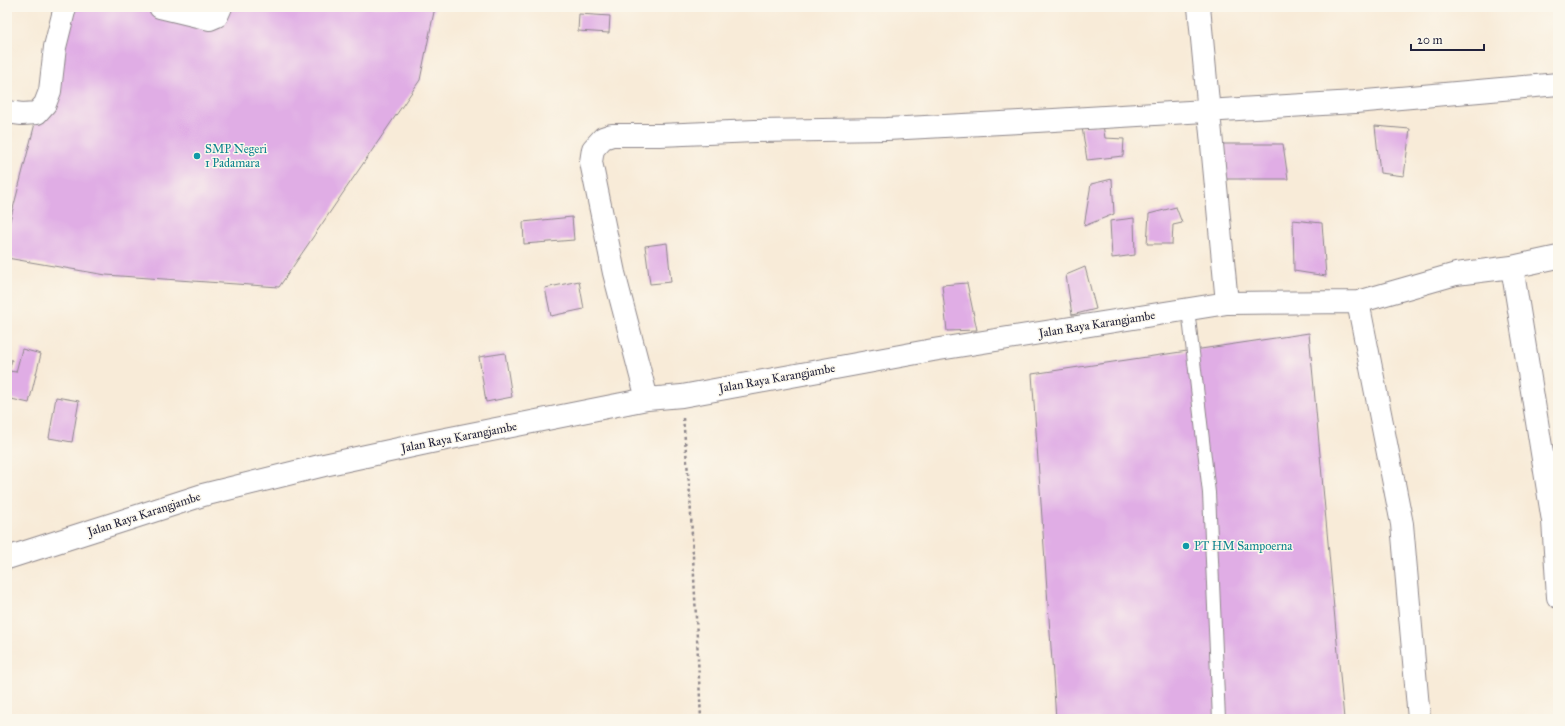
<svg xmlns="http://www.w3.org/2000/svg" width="1565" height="726" font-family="'IM FELL Great Primer',serif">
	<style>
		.building { fill: #e0ade5 }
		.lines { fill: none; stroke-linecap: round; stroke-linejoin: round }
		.service-casing { stroke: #8d868a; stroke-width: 14 }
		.minor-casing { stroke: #8d868a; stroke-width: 24 }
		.path { stroke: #8d868a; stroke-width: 2.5; stroke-dasharray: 3 3; stroke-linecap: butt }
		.service { stroke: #fff; stroke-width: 12 }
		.minor { stroke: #fff; stroke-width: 22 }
		.culture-dot { fill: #0f9aa8; stroke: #fbf7ec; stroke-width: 1.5 }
		.labels { text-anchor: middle; stroke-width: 3; stroke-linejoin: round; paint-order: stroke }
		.culture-label { font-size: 12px; fill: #0d838f; stroke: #fbf7ec; text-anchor: start }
		.street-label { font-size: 12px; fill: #22223b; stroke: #fbf7ec }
	</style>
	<rect width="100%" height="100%" fill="#fbf7ec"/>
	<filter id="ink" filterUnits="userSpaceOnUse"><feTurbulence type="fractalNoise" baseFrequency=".025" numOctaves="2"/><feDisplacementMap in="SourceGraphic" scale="8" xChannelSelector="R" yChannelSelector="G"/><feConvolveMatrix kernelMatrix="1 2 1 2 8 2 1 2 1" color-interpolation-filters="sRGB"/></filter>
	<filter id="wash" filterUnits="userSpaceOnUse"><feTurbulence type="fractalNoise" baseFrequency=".012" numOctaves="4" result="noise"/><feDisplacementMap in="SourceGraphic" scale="16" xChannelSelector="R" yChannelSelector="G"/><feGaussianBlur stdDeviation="0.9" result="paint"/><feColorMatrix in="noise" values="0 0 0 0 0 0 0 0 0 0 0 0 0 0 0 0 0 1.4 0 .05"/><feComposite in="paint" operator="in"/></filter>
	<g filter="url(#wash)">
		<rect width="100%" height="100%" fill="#f8ebd8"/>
		<g id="blocks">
			<path class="building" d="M65 7H435L420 80 279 287 106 275 7 258V232Z
				M579 14 610 16 609 33 578 31Z
				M1103 125 1105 138 1124 139 1123 156 1087 160 1082 127Z
				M1375 126 1410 129 1404 176 1380 173Z
				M1217 144H1283L1288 179H1224Z
				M1112 179 1114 214 1084 226 1091 184Z
				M1176 207 1182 223 1173 225 1172 244H1147L1149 214Z
				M572 217 574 240 524 244 523 222Z
				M1134 218 1135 255 1112 258 1110 221Z
				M1293 220 1322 223 1326 276 1294 271Z
				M667 243 671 282 650 284 645 246Z
				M1085 267 1096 309 1072 315 1066 275Z
				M579 281 584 309 551 316 545 288Z
				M967 283 977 330 947 331 942 285Z
				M1309 333 1344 719H1056L1032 374Z
				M22 349 41 354 29 403 7 398V359L12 360 9 371 16 372Z
				M505 353 512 397 486 402 479 357Z
				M56 397 79 401 72 442 49 438Z"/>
		</g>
	</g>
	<g filter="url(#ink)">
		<use href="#blocks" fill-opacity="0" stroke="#8d868a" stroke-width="1"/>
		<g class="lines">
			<defs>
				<path id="service" d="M1188 309 1209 493 1219 719"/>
				<path id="minor" d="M160 7 210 19 217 16 221 7
					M1199 7 1227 303
					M7 112 22 114 37 113 45 104 50 91 55 47 65 7
					M1512 267 1553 521 1558 597
					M1358 302 1402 524 1419 719
					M647 399 614 273 591 162 593 149 603 138 612 135H660L755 131 887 129 1020 122 1355 102 1558 84
					M7 558 203 495 324 465 431 442 647 399 682 396 933 350 1227 303 1358 302 1456 274 1512 267 1558 257"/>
			</defs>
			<use href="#service" class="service-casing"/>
			<use href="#minor" class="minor-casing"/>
			<path class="path" d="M683 418 690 495 701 719"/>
			<use href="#service" class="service"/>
			<use href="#minor" class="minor"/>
		</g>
	</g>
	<g class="culture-dot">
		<circle cx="197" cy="156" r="4"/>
		<circle cx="1186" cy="546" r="4"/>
	</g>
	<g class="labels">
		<g class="culture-label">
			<text x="205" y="153">SMP Negeri<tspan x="205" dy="14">1 Padamara</tspan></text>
			<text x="1194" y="550">PT HM Sampoerna</text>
		</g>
		<g class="street-label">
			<text transform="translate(1097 324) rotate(-9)" y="4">Jalan Raya Karangjambe</text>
			<text transform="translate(777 378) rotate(-10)" y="4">Jalan Raya Karangjambe</text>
			<text transform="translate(459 437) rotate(-11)" y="4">Jalan Raya Karangjambe</text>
			<text transform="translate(144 514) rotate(-18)" y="4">Jalan Raya Karangjambe</text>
		</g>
	</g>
	<rect width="1565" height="726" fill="none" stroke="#fbf7ec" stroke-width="24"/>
	<path d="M1411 44v6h73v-6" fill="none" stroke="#22223b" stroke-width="2"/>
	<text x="1417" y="44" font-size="12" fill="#22223b" stroke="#fbf7ec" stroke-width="3" paint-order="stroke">20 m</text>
</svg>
